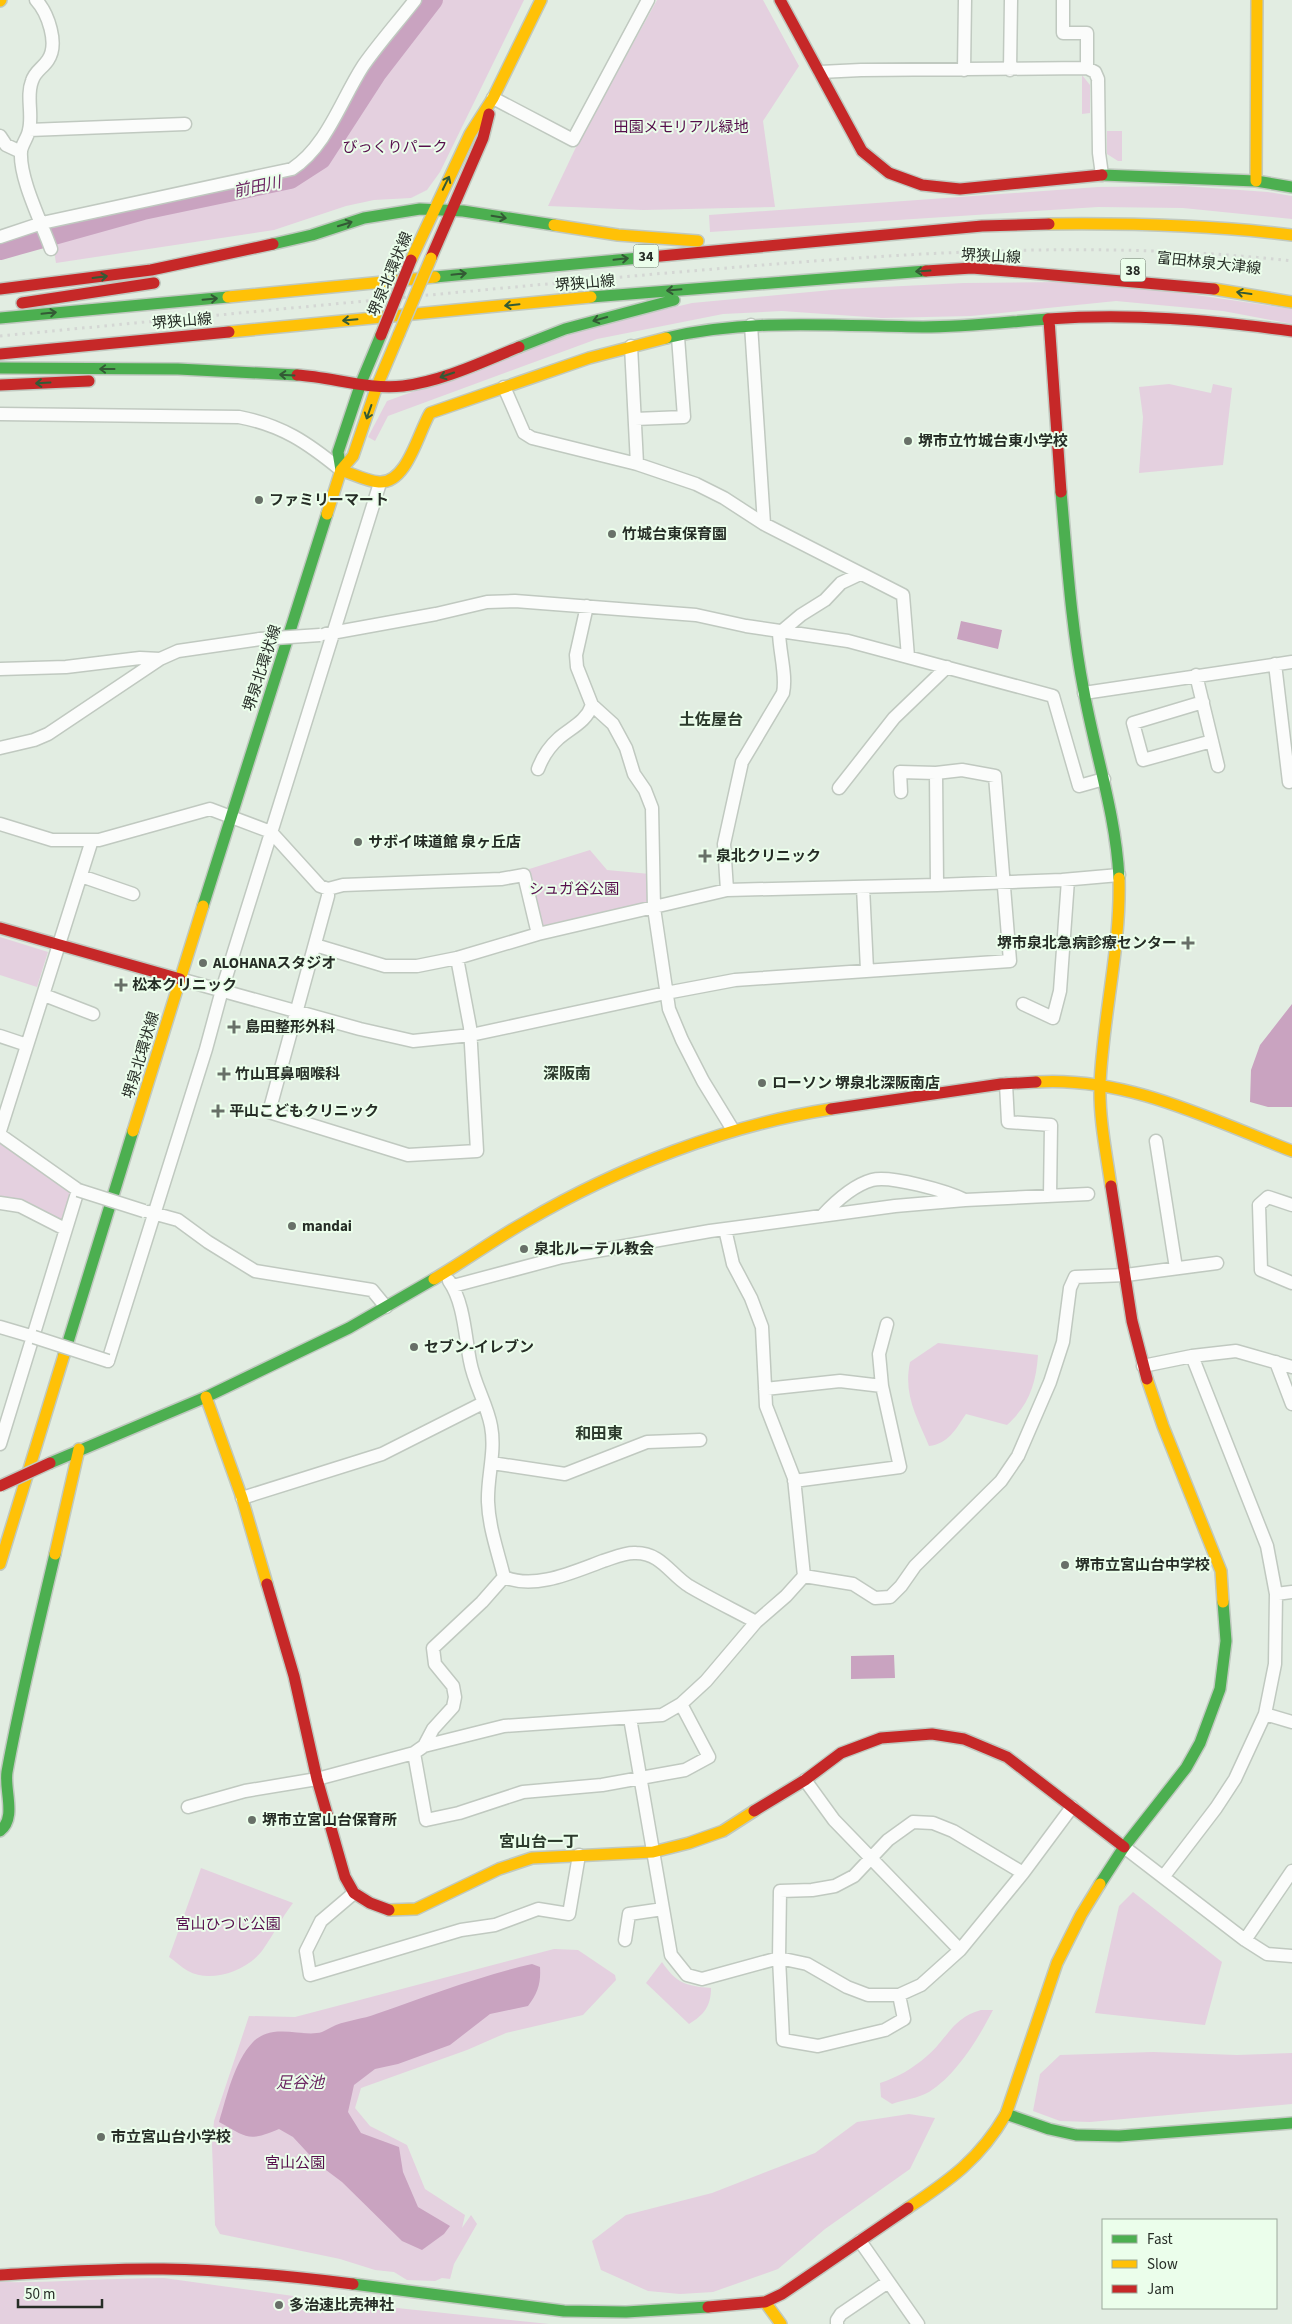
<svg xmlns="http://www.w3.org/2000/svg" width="1292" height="2324" font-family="'Source Sans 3','Noto Sans JP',sans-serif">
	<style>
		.green { fill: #e4d0df }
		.water { fill: #c9a3c0 }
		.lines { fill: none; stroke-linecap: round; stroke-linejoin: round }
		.river { stroke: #c9a3c0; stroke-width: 20 }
		.street-casing { stroke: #c0c9c0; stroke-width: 15 }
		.fast-casing { stroke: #c0c9c0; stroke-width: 14 }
		.slow-casing { stroke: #c0c9c0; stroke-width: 14 }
		.jam-casing { stroke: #c0c9c0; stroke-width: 14 }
		.street { stroke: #fbfcfb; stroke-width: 12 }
		.fast { stroke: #4caf50; stroke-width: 11 }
		.slow { stroke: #ffc107; stroke-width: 11 }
		.jam { stroke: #c62828; stroke-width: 11 }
		.rail { stroke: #d4d7d4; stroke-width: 3; stroke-dasharray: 2.5 5; stroke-linecap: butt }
		.street-bridge-casing { stroke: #c0c9c0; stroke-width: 15; stroke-linecap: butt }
		.slow-bridge-casing { stroke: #c0c9c0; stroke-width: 14; stroke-linecap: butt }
		.jam-bridge-casing { stroke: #c0c9c0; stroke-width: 14; stroke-linecap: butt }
		.street-bridge { stroke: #fbfcfb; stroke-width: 12 }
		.slow-bridge { stroke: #ffc107; stroke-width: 11 }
		.jam-bridge { stroke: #c62828; stroke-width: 11 }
		.oneway { stroke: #335a35 }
		.poi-dot { fill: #687068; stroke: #ebfeeb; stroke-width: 2 }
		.labels { text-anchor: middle; stroke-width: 4; stroke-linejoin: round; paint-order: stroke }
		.shield { fill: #ebfeeb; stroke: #616c61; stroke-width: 1 }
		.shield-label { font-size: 14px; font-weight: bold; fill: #262d26 }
		.park-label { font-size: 15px; fill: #560e4c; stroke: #ebfeeb }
		.street-label { font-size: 15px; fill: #262d26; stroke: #ebfeeb }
		.poi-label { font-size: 15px; font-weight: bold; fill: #262d26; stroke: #ebfeeb; text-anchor: start }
		.water-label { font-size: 16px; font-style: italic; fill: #6d2763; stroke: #ebfeeb }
		.neighbourhood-label { font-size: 16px; font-weight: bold; fill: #2c3a2c; stroke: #ebfeeb }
	</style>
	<rect width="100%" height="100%" fill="#e2ede2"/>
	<path class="green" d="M437 0H524L440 172 427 190 411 198 374 200 346 206 274 230 56 263 52 238 298 183 329 158 377 82Z
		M657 0H763L799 66 763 121 775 207 643 210 548 206 577 145Z
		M1082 75 1090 85V113L1082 114Z
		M1107 131H1122V161H1118L1107 154Z
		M1183 186 1268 192 1292 196V219L1183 208 1098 207 710 232 709 215 1098 187Z
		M1059 282 1148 288 1292 309V324L1223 311 1116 301 971 316 882 318 782 311 723 314 597 339 388 416 375 441 368 437 387 401 594 326 692 303 842 289 964 283Z
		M1169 384 1211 393 1213 384 1232 388 1223 465 1139 473 1143 417 1139 387Z
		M590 850 607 870 650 874 651 898 646 905 541 929 526 870Z
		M0 937 48 952 37 987 0 975Z
		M0 1140 71 1193 65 1218 61 1220 0 1197Z
		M938 1343 1038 1355C1036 1384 1029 1405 1007 1425L966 1414C956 1429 948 1444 929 1446 917 1417 903 1395 910 1362Z
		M201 1868 293 1903C282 1917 274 1934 264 1948 250 1970 211 1984 188 1971 181 1967 175 1961 169 1957Z
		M1133 1892 1222 1962 1205 2025 1095 2013 1119 1906Z
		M554 1949 578 1950 615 1975 616 1980 583 2015 506 2033 467 2050 361 2088 355 2108 370 2126 407 2145 425 2189 465 2215 462 2228 471 2215 477 2224 454 2264 450 2279 442 2278 435 2281 407 2280 394 2272 375 2270 340 2259 220 2234 215 2225 212 2145 214 2121 249 2016 295 2017Z
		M662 1962C676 1983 686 1986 711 1988 711 2006 704 2015 689 2024L646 1983Z
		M981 2010H993C978 2039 957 2074 929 2092 919 2098 903 2100 892 2104L881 2097 880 2083C898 2077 912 2069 927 2056 948 2038 952 2018 981 2010Z
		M1153 2052 1237 2055 1292 2053V2104L1090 2122 1060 2121 1033 2111 1040 2074 1060 2055Z
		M909 2114 935 2118 910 2169 825 2229 778 2269 713 2292 680 2294 648 2291 601 2270 592 2241 626 2215 712 2193 815 2153 857 2122Z
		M164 2278 322 2300 549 2324H0V2282C55 2283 109 2278 164 2278Z"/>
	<path class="water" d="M961 621 1002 630 998 649 957 639Z
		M1292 1004V1107H1268L1250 1102 1251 1070 1260 1045Z
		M894 1655 895 1678 851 1679V1656Z
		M532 1964 540 1967C541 1983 538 1993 528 2006L490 2014 450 2045 398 2064 375 2069 354 2085 348 2112 361 2133 399 2147 403 2172 418 2207 450 2226 444 2234 422 2250 402 2241 342 2182 318 2164 293 2137 279 2129C248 2142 248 2138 219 2122 227 2096 234 2062 253 2042 273 2022 303 2038 322 2032 327 2030 331 2027 336 2025 349 2020 363 2019 376 2014 428 1996 479 1976 532 1964Z"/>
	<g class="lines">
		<path class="river" d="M0 250 143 210 290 179 321 159 376 74 433 0"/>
		<defs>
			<path id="street" d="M36 0C48 13 59 44 48 60 43 68 35 71 32 81 26 96 33 114 29 130 28 137 22 144 21 151 19 179 42 223 51 249
				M1063 0V33H1087V68
				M964 70 965 0
				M1010 70 1011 0
				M820 72 861 70 1087 68 1095 72 1098 79 1099 153 1102 175
				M493 98 573 140 648 0
				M29 130 185 124
				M0 136 6 145 21 152
				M0 237 42 223 292 169C327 146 341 100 363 66 379 43 398 22 415 0
				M751 325 764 524
				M631 346 637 464
				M504 387 524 433 532 438 637 464 696 484 724 498 764 524 903 595 908 657
				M0 414 239 417C282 425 308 443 341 470
				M635 419 684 417 678 337
				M587 606 576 655 577 667 592 705 613 724 626 748 634 774 645 790 652 808 654 908 669 1009 682 1040 703 1081 733 1130
				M782 631 801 615 825 600 841 583 860 574
				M326 634 436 614 487 602 515 601 696 615 746 626 848 641 1053 696 1079 786 1104 779
				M1275 664 1289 782
				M0 669 66 667 140 658 160 659
				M1196 675 1218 766
				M1084 693 1292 662
				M1203 702 1133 723 1143 760 1212 741
				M0 748 34 740 48 734 160 659 178 651 260 639
				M538 769C542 758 550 746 559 738 572 727 586 722 592 705
				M839 788 894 718 947 667
				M901 792 900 772 936 773
				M0 824 52 840H99L210 809 271 832 320 886 328 889 343 885 501 879 524 875 538 934
				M81 876 133 894
				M863 887 867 970
				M328 889V896L269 1112 408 1155 477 1151 470 1027 457 958
				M727 890 724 844 742 762 783 693C787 675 779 651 779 631
				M315 945 385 966H417L457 958 538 934 727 890 937 885 1062 880 1119 875
				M180 979 360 1029 413 1041 471 1035 666 993 735 980 1010 961 995 776 962 770 936 773 937 885
				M44 995 93 1014
				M1023 1004 1053 1018 1060 991 1068 880
				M0 1036 27 1045
				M1006 1084 1008 1122 1051 1125 1050 1196
				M0 1131 92 840
				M0 1135 78 1190 0 1444
				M1156 1141 1176 1268
				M0 1203 20 1206 65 1229
				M1292 1205 1268 1197 1259 1205 1261 1270 1292 1283
				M149 1212 178 1220 208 1242 255 1271 372 1290 386 1307
				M822 1216C835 1202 854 1185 872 1180 890 1175 947 1191 965 1200
				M449 1281C464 1302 465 1336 470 1361 474 1384 487 1404 491 1426 496 1452 487 1477 488 1502 489 1528 498 1552 504 1577 535 1590 573 1572 603 1561 613 1558 625 1552 636 1553 661 1553 670 1574 689 1586 711 1599 734 1610 756 1622
				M453 1286 562 1257 710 1231 895 1206 965 1200 1088 1194
				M0 1327 34 1337
				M108 1361 206 1049 222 990 380 483
				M1276 1362 1292 1404
				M1143 1366 1192 1356 1236 1351 1292 1367
				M765 1389 840 1381 882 1386
				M492 1463 565 1474 647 1442 700 1440
				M794 1481 900 1467 882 1386 879 1354 887 1324
				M242 1498 382 1454 483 1403
				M804 1576 853 1584 875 1598 890 1597 901 1586 915 1566 1001 1481 1018 1456 1050 1382 1063 1342 1070 1288 1075 1277 1126 1275 1217 1263
				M1276 1594 1292 1592
				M1265 1714 1292 1722
				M630 1718 671 1955 687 1975 702 1979 779 1958 807 1964 847 1987 868 1995H899L921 1985 960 1950 1023 1873 1072 1807
				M424 1746 433 1729 453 1707 455 1697 453 1686 435 1664 433 1648 482 1602 504 1577
				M414 1753 426 1820 459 1813 523 1792 602 1785 685 1770 709 1757 681 1704
				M805 1780 834 1820 960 1950
				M188 1807 245 1791 317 1779 414 1753 424 1746 504 1726 662 1715 681 1704 706 1681 756 1622 786 1596 804 1576 794 1478 766 1406 762 1327 751 1298 733 1264 725 1229
				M1124 1847 1245 1940 1267 1954 1292 1956
				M1164 1876 1216 1808 1235 1779 1265 1714 1275 1664 1276 1594 1267 1546 1192 1356
				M354 1893 321 1921 306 1951 310 1975 461 1930 495 1925 538 1909 569 1914 579 1855
				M625 1940 629 1914 663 1909
				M1245 1940 1292 1871
				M899 1995 904 2019 885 2030 818 2046 783 2040 779 1958 780 1891 812 1890 835 1886 854 1876 888 1840 913 1822 933 1823 953 1831 1023 1873
				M860 2241 918 2324
				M837 2324V2320L841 2314 888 2282"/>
			<path id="fast" d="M1102 175 1256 181 1292 187
				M273 244 312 235 364 218 420 209 463 211 554 225
				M435 277 650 257
				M591 297 926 271
				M0 318 228 297
				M666 338C751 318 836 326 923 327 965 327 1007 322 1048 319
				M519 347 565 329 674 300
				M0 368 178 369 297 375
				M341 470 338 452 361 383 381 335
				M1061 492C1067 559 1071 626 1084 692 1095 753 1116 815 1119 878
				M203 906 327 514
				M64 1355 133 1131
				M50 1463 206 1397 349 1328 434 1279
				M0 1831C17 1818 4 1790 7 1772 20 1699 38 1627 55 1554
				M1100 1884 1124 1847 1186 1768 1200 1743 1220 1689 1226 1641 1223 1602
				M1006 2114 1049 2129 1076 2135 1119 2136 1292 2123
				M353 2284 564 2311 626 2312 708 2307"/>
			<path id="slow" d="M0 1 1 0
				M1256 181 1257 0
				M1049 224C1130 223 1211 225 1292 235
				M554 225 618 235 698 241
				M411 260 470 134 493 98 541 0
				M1214 289 1292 302
				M228 297 435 277
				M229 332 591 297
				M341 470C353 474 366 481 379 482 407 484 418 433 430 413L589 358 666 338
				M327 514 341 470 353 456 377 386 399 334
				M1036 1082C1126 1076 1210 1119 1292 1151
				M133 1131 203 906
				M1111 1186C1106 1152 1099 1118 1100 1084 1103 1015 1121 947 1119 878
				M434 1279C465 1261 495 1239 527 1221 617 1168 727 1125 831 1109
				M1147 1379 1163 1426 1221 1571 1223 1602
				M206 1397 242 1498 267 1584
				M55 1554 79 1449
				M0 1564 64 1355
				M389 1910 416 1909 499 1869 532 1858 653 1852 689 1843 723 1831 754 1811
				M908 2208C950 2180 980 2159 1006 2114L1057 1963 1081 1915 1100 1884
				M765 2302 781 2324"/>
			<path id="jam" d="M780 0 862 151 889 173 922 185 960 189 1102 175
				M650 257 982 226 1049 224
				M431 258 483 138 489 114
				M926 271 972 268 1214 289
				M0 289 151 270 273 244
				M22 303 154 283
				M1048 319C1132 313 1209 320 1292 331
				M1049 320 1061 492
				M0 354 229 332
				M297 375C332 377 368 390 403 386 443 381 482 362 519 347
				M0 385 89 381
				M0 928 180 979
				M831 1109 1001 1084 1036 1082
				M1111 1186 1132 1321 1147 1379
				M267 1584 294 1676 317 1779 345 1877 354 1893 370 1903 389 1910
				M754 1811 805 1780 841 1753 881 1738 932 1734 964 1739 1007 1757 1124 1847
				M0 2275C54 2272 109 2268 163 2269 226 2270 290 2276 353 2284
				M708 2307 765 2302 782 2294 908 2208"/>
		</defs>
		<use href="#street" class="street-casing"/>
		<use href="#fast" class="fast-casing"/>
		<use href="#slow" class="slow-casing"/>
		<use href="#jam" class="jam-casing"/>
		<use href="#street" class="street"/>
		<use href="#fast" class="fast"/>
		<use href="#slow" class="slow"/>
		<use href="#jam" class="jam"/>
		<path class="rail" d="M0 336C218 315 437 294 655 274 868 256 1079 237 1292 261"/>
		<defs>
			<path id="street-bridge" d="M260 639 320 635
				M78 1190 144 1211
				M34 1337 108 1361"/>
			<path id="slow-bridge" d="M399 334 431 258"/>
			<path id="jam-bridge" d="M381 335 411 260
				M0 1486 50 1463"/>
		</defs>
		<use href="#street-bridge" class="street-bridge-casing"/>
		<use href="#slow-bridge" class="slow-bridge-casing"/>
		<use href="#jam-bridge" class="jam-bridge-casing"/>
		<use href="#street-bridge" class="street-bridge"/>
		<use href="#slow-bridge" class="slow-bridge"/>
		<use href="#jam-bridge" class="jam-bridge"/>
	</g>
	<defs><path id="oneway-shaft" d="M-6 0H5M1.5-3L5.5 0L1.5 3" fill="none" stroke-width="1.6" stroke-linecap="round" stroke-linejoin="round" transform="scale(1.25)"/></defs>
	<g class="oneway">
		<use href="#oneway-shaft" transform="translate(446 183) rotate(-64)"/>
		<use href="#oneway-shaft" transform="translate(499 217) rotate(9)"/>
		<use href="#oneway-shaft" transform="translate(345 224) rotate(-17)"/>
		<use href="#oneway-shaft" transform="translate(621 259) rotate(-6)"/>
		<use href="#oneway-shaft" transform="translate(923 271) rotate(176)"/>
		<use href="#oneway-shaft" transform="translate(459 274) rotate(-6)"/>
		<use href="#oneway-shaft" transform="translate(100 277) rotate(-7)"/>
		<use href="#oneway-shaft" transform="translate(674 290) rotate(175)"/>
		<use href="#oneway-shaft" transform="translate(1244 293) rotate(-172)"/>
		<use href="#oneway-shaft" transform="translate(210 299) rotate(-5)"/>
		<use href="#oneway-shaft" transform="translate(512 305) rotate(174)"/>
		<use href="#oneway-shaft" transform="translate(49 313) rotate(-6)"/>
		<use href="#oneway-shaft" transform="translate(600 319) rotate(164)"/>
		<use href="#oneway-shaft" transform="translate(350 320) rotate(175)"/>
		<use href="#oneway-shaft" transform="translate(107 369) rotate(-180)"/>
		<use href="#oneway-shaft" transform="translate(287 375) rotate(-177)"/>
		<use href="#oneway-shaft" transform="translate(447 375) rotate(161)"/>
		<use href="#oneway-shaft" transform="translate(43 383) rotate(177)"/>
		<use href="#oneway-shaft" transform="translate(369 412) rotate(109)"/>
	</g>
	<g class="poi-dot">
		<circle cx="908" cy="441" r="5"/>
		<circle cx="259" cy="500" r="5"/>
		<circle cx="612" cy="534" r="5"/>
		<circle cx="358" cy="842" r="5"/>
		<path d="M702.5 848.5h5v5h5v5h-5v5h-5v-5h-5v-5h5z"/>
		<path d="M1185.5 935.5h5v5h5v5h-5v5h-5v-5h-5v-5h5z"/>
		<circle cx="203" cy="963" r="5"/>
		<path d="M118.5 977.5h5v5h5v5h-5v5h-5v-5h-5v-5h5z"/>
		<path d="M231.5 1019.5h5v5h5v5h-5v5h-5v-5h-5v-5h5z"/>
		<path d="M221.5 1066.5h5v5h5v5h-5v5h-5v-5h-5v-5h5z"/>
		<circle cx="762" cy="1083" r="5"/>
		<path d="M215.5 1103.5h5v5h5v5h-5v5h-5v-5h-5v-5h5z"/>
		<circle cx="292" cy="1226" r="5"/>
		<circle cx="524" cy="1249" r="5"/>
		<circle cx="414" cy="1347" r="5"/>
		<circle cx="1065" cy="1565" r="5"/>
		<circle cx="252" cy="1820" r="5"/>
		<circle cx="101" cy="2137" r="5"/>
		<circle cx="279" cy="2305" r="5"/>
	</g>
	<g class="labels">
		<g class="shield">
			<rect x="633.5" y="244.5" width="25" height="23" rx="4"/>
			<rect x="1120.5" y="258.5" width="25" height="23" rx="4"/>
		</g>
		<g class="shield-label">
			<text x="646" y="261">34</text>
			<text x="1133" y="275">38</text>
		</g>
		<g class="park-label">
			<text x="681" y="132">田園メモリアル緑地</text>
			<text x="395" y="152">びっくりパーク</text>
			<text x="574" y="894">シュガ谷公園</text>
			<text x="228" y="1929">宮山ひつじ公園</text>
			<text x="295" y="2168">宮山公園</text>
		</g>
		<g class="street-label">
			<text transform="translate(991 256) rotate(3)" y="5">堺狭山線</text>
			<text transform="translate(1209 263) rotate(6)" y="5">富田林泉大津線</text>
			<text transform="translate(390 274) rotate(-67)" y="5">堺泉北環状線</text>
			<text transform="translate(585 283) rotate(-5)" y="5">堺狭山線</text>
			<text transform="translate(182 321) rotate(-5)" y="5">堺狭山線</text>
			<text transform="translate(262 668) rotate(-72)" y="5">堺泉北環状線</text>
			<text transform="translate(141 1055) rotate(-73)" y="5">堺泉北環状線</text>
		</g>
		<g class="poi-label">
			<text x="918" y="446">堺市立竹城台東小学校</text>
			<text x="269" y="505">ファミリーマート</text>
			<text x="622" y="539">竹城台東保育園</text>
			<text x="368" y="847">サボイ味道館 泉ヶ丘店</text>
			<text x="716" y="861">泉北クリニック</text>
			<text x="1177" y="948" text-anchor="end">堺市泉北急病診療センター</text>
			<text x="213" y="968">ALOHANAスタジオ</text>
			<text x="132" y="990">松本クリニック</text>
			<text x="245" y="1032">島田整形外科</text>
			<text x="235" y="1079">竹山耳鼻咽喉科</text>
			<text x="772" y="1088">ローソン 堺泉北深阪南店</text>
			<text x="229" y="1116">平山こどもクリニック</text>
			<text x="302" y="1231">mandai</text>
			<text x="534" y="1254">泉北ルーテル教会</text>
			<text x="424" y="1352">セブン-イレブン</text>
			<text x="1075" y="1570">堺市立宮山台中学校</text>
			<text x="262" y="1825">堺市立宮山台保育所</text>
			<text x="111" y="2142">市立宮山台小学校</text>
			<text x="289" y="2310">多治速比売神社</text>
		</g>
		<g class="water-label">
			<text transform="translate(257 186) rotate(-12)" y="6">前田川</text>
			<text x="300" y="2088">足谷池</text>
		</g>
		<g class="neighbourhood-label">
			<text x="711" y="725">土佐屋台</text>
			<text x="567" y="1079">深阪南</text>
			<text x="599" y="1439">和田東</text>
			<text x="539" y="1847">宮山台一丁</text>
		</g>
	</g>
	<rect x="1102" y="2219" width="175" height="90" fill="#ebfeeb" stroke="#9caa9c"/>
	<rect x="1112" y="2235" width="25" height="8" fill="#4caf50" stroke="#9caa9c"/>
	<text x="1147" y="2244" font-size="15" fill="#262d26">Fast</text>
	<rect x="1112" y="2260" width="25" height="8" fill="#ffc107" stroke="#9caa9c"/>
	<text x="1147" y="2269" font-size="15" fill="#262d26">Slow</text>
	<rect x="1112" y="2285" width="25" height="8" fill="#c62828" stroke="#9caa9c"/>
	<text x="1147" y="2294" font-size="15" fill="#262d26">Jam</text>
	<path d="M18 2299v8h84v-8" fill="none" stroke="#262d26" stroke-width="2.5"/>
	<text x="25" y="2299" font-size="15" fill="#262d26" stroke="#ebfeeb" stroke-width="4" paint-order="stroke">50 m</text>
</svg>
